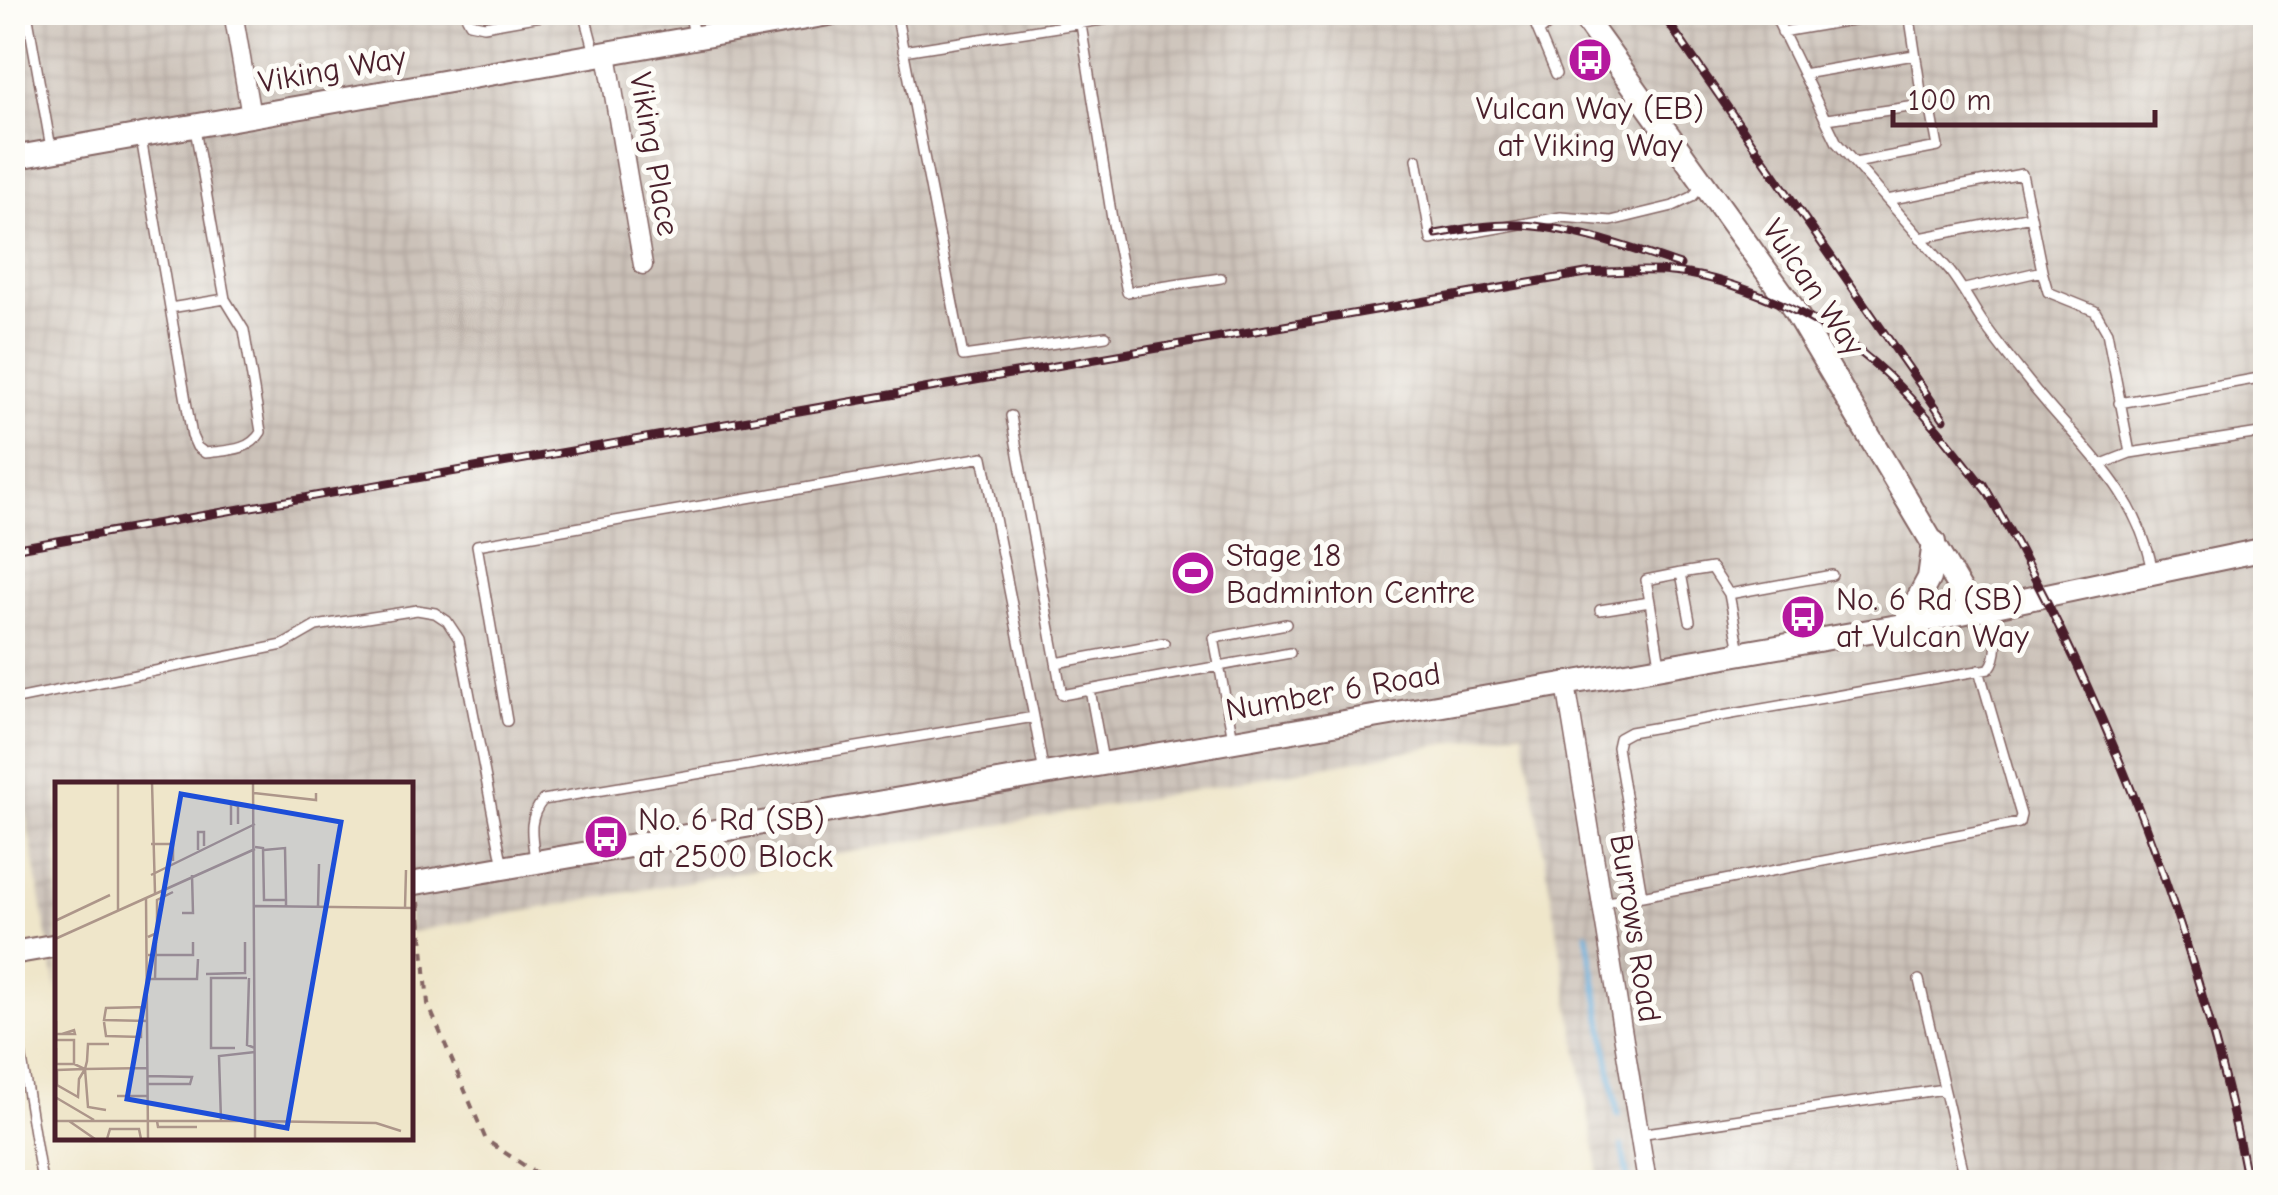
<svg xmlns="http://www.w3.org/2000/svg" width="2278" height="1195" font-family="'Comic Neue',sans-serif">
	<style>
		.industrial { fill: url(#industrial-grid) }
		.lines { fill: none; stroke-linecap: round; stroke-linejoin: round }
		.stream { stroke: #67b1df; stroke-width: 5 }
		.service-casing { stroke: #846563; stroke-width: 12 }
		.minor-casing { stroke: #846563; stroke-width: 21 }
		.tertiary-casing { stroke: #846563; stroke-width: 26 }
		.path { stroke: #846563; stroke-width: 4; stroke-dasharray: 8 8; stroke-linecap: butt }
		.service { stroke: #fff; stroke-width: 9 }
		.minor { stroke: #fff; stroke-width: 18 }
		.tertiary { stroke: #fff; stroke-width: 22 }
		.rail-casing { stroke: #4a1f2b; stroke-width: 9 }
		.rail { stroke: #fdfcf7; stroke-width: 5; stroke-dasharray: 15; stroke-linecap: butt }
		.labels { text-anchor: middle; stroke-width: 10; stroke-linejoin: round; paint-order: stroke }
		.street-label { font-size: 32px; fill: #4a1f2b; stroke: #fdfcf7 }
		.poi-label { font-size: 32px; fill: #4a1f2b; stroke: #fdfcf7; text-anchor: start }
		.inset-road { fill: none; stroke: #ad968a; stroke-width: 2.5 }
		.view { fill: #1d4ed8; fill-opacity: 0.15; stroke: #1d4ed8; stroke-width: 5 }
		.inset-edge { fill: none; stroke: #4a1f2b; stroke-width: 5 }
	</style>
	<defs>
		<pattern id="industrial-grid" width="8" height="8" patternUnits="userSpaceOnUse" patternTransform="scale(2.5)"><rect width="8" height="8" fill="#ccc2b9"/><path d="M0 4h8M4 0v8" fill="none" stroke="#b1a69f"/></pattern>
	</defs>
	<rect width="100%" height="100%" fill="#fdfcf7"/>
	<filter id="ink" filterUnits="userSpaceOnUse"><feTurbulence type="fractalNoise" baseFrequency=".01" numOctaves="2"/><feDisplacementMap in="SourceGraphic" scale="20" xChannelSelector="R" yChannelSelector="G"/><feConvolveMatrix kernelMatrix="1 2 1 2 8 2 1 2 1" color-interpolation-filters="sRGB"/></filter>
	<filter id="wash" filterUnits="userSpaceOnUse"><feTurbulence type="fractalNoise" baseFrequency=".0048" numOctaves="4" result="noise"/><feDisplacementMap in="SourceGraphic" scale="40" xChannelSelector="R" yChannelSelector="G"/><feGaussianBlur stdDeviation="2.25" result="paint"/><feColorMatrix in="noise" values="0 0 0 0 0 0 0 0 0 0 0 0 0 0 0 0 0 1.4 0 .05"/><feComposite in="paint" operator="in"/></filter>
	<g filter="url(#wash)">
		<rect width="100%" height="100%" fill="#efe6ca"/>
		<path class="industrial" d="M12 13H2265V1182H1600L1523 730 410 932V785H58L57 992 13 741Z"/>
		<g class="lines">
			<path class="stream" d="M1587 933 1618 1115
				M1622 1147 1628 1182"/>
		</g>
	</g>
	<g filter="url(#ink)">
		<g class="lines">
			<defs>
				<path id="service" d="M27 12 51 148
					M464 12 470 23 484 26 564 12
					M584 12 595 53
					M689 12 694 34
					M896 12 963 356 1106 336
					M1079 12 1112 219 1127 292 1221 278
					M1526 12 1533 19 1556 74
					M1773 12 1837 143 1948 269C1962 286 1970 303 1982 321 1998 344 2016 366 2033 387 2084 450 2135 488 2153 570
					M1450 16 1468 12
					M1539 32 1564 12
					M1782 32 1898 12
					M903 51 1153 12
					M1803 74 1914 55
					M1827 119 1923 105 1909 12
					M141 138 192 436 197 447 205 453C226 450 249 452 261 432L244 330 225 299 195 129
					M1417 159 1431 240 1561 217 1611 221 1673 206 1692 197 1702 186
					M1855 163 1938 147 1931 110 1923 105
					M1887 200 2022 174 2031 216 1920 238
					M2042 271 2048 292 2095 311 2107 332 2130 453 2102 464
					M1965 289 2042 271 2031 216
					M170 308 225 299
					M2119 403 2265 377 2266 385
					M1011 416 1062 695 1290 653
					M2130 453 2266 432
					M1650 602 1646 580 1681 573
					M1600 610 1650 602 1660 664
					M1690 621 1681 573 1712 568 1729 594
					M1740 651 1729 594 1832 575
					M1056 663 1164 643
					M1090 690 1103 761
					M12 700 283 645 316 626 417 610 435 613 447 621 459 639 503 867
					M507 721 477 545 983 457 1034 717
					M1233 739 1214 638 1286 624
					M535 860C532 836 527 819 543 800L1034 717 1044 774
					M1642 896 2019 823 2021 815 1979 670
					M1601 903 1642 896 1617 747 1619 738 1630 732 1989 669C2002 653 1995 629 1991 610
					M1919 980 1966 1182
					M12 998 42 1182
					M1639 1134 1944 1089"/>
				<path id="minor" d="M233 12 251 116
					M607 54 643 265
					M1566 684 1647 1182"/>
				<path id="tertiary" d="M1580 12 1793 308 1973 611
					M12 158 840 12
					M1904 625 1929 578 1934 542
					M410 884 1904 625 2266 549
					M12 953 58 945"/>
			</defs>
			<use href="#service" class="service-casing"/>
			<use href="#minor" class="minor-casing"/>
			<use href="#tertiary" class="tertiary-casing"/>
			<path class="path" d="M419 902 428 1004 486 1140 549 1182"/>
			<use href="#service" class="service"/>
			<use href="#minor" class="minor"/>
			<use href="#tertiary" class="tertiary"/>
			<defs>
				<path id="rail" d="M1661 12 1944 419
					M1436 234C1464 229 1492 224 1521 225 1571 227 1632 249 1680 265
					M1983 484C2104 692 2203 946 2247 1182
					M12 549 1586 273C1614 272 1643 269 1671 272 1701 274 1732 284 1760 295 1869 338 1918 403 1988 493"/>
			</defs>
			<use href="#rail" class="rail-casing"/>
			<use href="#rail" class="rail"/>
		</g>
	</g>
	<defs>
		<symbol id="bus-disc" viewBox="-11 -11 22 22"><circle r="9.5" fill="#b5179e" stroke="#fdfcf7"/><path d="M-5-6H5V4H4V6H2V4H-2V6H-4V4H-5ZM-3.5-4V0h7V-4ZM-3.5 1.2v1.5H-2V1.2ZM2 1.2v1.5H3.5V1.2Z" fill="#fff"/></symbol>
		<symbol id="stadium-disc" viewBox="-11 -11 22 22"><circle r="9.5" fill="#b5179e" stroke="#fdfcf7"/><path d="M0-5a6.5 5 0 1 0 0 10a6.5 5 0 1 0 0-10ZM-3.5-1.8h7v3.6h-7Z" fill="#fff"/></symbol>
	</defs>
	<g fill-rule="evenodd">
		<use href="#bus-disc" x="1565" y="35" width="50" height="50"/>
		<use href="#stadium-disc" x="1168" y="548" width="50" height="50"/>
		<use href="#bus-disc" x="1778" y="592" width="50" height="50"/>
		<use href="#bus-disc" x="581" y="812" width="50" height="50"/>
	</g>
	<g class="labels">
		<g class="street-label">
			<text transform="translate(332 69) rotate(-10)" y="11">Viking Way</text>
			<text transform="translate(655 154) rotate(80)" y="11">Viking Place</text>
			<text transform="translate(1814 287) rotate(56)" y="11">Vulcan Way</text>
			<text transform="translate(1333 691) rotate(-10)" y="11">Number 6 Road</text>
			<text transform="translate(1636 928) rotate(81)" y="11">Burrows Road</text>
		</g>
		<g class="poi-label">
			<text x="1590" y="119" text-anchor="middle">Vulcan Way (EB)<tspan x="1590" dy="37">at Viking Way</tspan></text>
			<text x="1226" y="566">Stage 18<tspan x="1226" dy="37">Badminton Centre</tspan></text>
			<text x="1836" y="610">No. 6 Rd (SB)<tspan x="1836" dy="37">at Vulcan Way</tspan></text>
			<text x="638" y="830">No. 6 Rd (SB)<tspan x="638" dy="37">at 2500 Block</tspan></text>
		</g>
	</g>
	<g transform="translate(55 782)">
		<rect width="358" height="358" fill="#efe6ca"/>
		<path class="inset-road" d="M97 0 100 111M198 0 200 339 321 341 346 349M63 2V128M198 11 261 18V11M176 43V22L183 24V42M96 62H118V79M200 65 208 66 209 118H231V124M143 68V50H149V64M209 68 230 66 231 118M96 93 200 42M91 115 93 357M200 124 358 126M263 124 264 82M350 126 351 88M127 131H138L137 93M0 139 55 113M93 155 102 151V118L118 110M0 157 200 67M93 173H138V160M151 192 190 191V160M194 196 192 263 200 266M93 197H142L143 177M100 197 101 160M1 239V258H19V282L30 287 33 325 51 328M93 239 49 238 51 226 93 225M49 240 51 254 86 255V225M1 252H20L19 248 7 252M54 262H33L32 279 30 287 24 297 23 315 2 303V288L30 287 93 286M1 266V282H19M180 266H156V196H192M93 294 137 295 135 302H93M62 314H93M0 315 39 338M166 338 164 274 200 270M0 339H200V357M14 339 40 357M102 339 103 345H142M52 357 55 347H84L86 357"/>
		<path class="view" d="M126 12 286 40 232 346 72 317Z"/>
		<rect width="358" height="358" class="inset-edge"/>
	</g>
	<rect width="2278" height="1195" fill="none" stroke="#fdfcf7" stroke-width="50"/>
	<path d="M1893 110v15h262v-15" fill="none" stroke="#4a1f2b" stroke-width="5"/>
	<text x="1908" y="110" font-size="30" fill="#4a1f2b" stroke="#fdfcf7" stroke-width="8" paint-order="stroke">100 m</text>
</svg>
